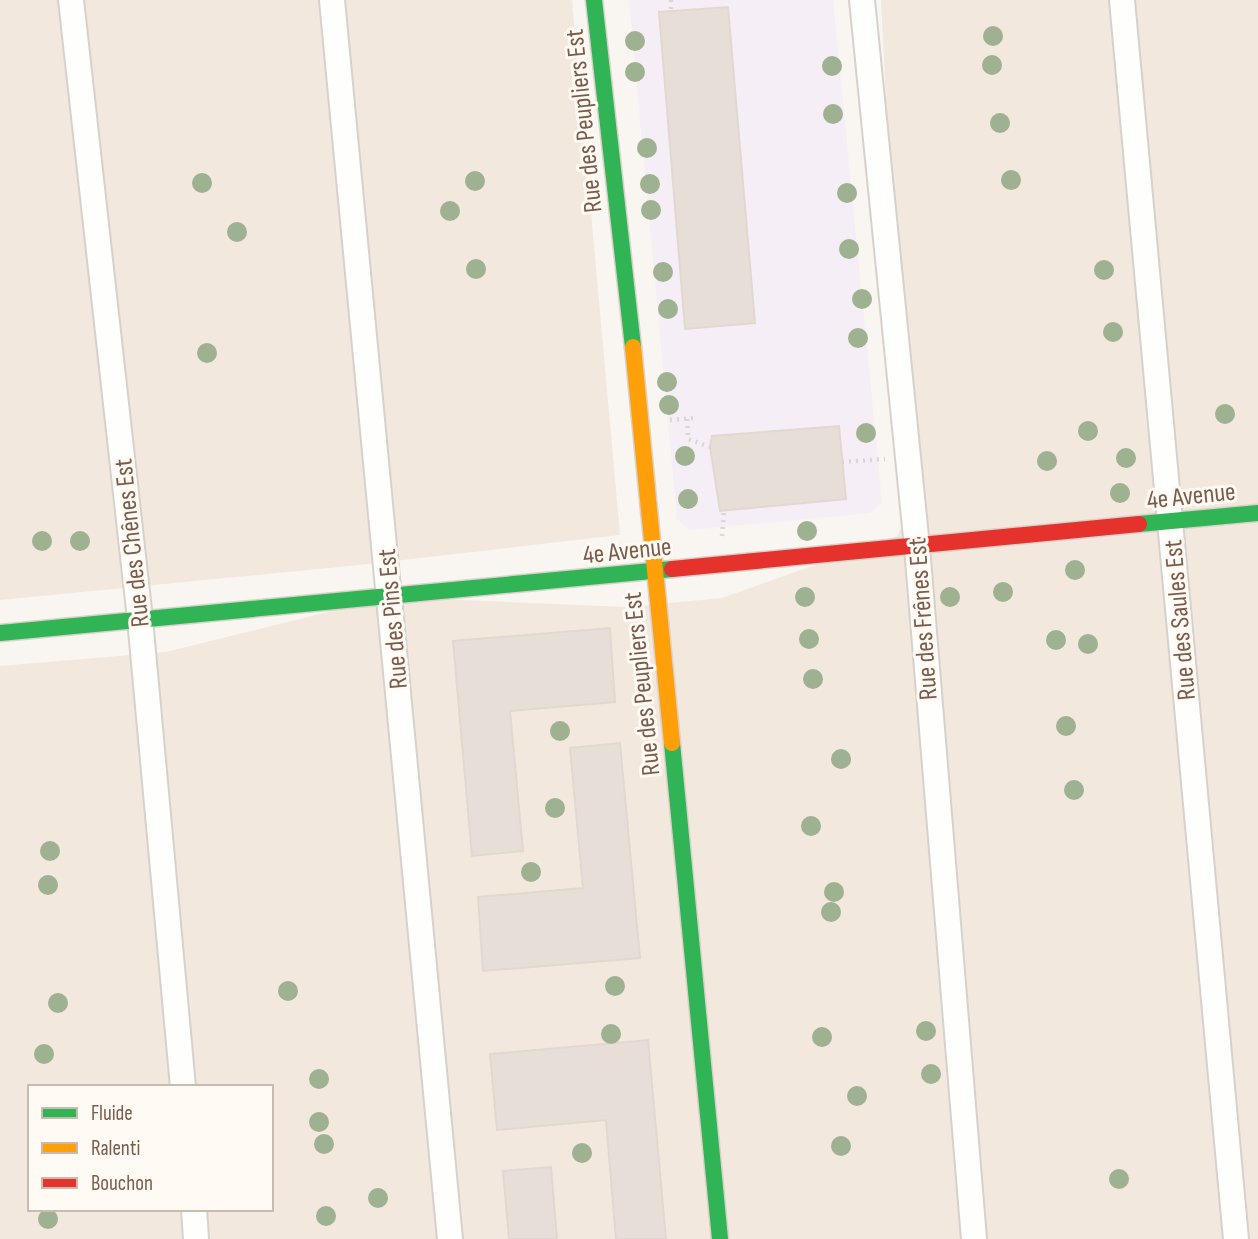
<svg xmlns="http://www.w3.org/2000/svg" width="1258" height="1239" font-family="'Sofia Sans Condensed',sans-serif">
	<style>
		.residential { fill: #f2e8de; fill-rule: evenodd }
		.education { fill: #f6eef6 }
		.building { fill: #e6ded7; stroke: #e2d8d2; stroke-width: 2 }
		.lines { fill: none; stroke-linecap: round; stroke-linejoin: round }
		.street-casing { stroke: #d7d1cb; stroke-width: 28 }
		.fast-casing { stroke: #d9d2cb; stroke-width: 19 }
		.slow-casing { stroke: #d9d2cb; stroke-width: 19 }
		.jam-casing { stroke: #d9d2cb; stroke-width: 19 }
		.path { stroke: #dcd5d0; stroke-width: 4.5; stroke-dasharray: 2 5; stroke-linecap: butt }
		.street { stroke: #fefefd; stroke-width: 24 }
		.fast { stroke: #30b455; stroke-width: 16 }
		.slow { stroke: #ff9f0a; stroke-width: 16 }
		.jam { stroke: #e5322d; stroke-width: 16 }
		.tree { fill: #9eb190 }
		.labels { text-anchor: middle; stroke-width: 6; stroke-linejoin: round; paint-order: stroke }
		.street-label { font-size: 26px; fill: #7a5c4d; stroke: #fffaf3 }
	</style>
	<rect width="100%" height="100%" fill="#f9f5f0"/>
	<path class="residential" d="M0 0H572L620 535 359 565 0 600Z
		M881 0H1258V1239H0V666L166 652 389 597 628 607 722 598 897 536 913 509 900 380ZM30 1087H271V1209H30Z"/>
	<path class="education" d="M629 0H833L882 502 871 513 690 530 677 519Z"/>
	<path class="building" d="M728 7 755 323 685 329 659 12Z
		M839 426 846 499 720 511 710 447 712 436Z
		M610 628 615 702 510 711 523 851 472 856 453 641Z
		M620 743 640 958 483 971 478 897 583 888 570 748Z
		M648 1040 666 1239H616L606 1120 497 1130 490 1054Z
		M551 1167 557 1239H509L503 1171Z"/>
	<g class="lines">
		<defs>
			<path id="street" d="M71 0 140 619 183 1087
				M332 0 450 1239
				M862 0 917 547 974 1239
				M1122 0 1236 1239
				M194 1209 196 1239"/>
			<path id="fast" d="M594 0 633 347
				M1139 524 1258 513
				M0 633 672 569
				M672 743 720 1239"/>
			<path id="slow" d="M633 347 672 743"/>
			<path id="jam" d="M672 569 1139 524"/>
		</defs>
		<use href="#street" class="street-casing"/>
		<use href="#fast" class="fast-casing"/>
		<use href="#slow" class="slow-casing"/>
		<use href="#jam" class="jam-casing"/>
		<path class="path" d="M671 0V12
			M687 419 688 439 710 447
			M670 420 694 418
			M842 462 885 459
			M722 536 724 511"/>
		<use href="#street" class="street"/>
		<use href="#fast" class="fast"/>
		<use href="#slow" class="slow"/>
		<use href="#jam" class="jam"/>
	</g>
	<g class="tree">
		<circle cx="993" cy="36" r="10"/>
		<circle cx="635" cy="41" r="10"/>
		<circle cx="992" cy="65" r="10"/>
		<circle cx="832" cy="66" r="10"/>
		<circle cx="635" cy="72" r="10"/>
		<circle cx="833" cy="114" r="10"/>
		<circle cx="1000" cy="123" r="10"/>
		<circle cx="647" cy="148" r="10"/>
		<circle cx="1011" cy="180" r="10"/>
		<circle cx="475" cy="181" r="10"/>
		<circle cx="202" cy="183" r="10"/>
		<circle cx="650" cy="184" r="10"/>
		<circle cx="847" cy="193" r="10"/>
		<circle cx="651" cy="210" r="10"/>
		<circle cx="450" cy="211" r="10"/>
		<circle cx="237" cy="232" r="10"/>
		<circle cx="849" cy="249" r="10"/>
		<circle cx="476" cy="269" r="10"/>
		<circle cx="1104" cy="270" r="10"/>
		<circle cx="663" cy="272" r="10"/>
		<circle cx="862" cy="299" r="10"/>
		<circle cx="668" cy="309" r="10"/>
		<circle cx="1113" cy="332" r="10"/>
		<circle cx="858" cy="338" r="10"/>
		<circle cx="207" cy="353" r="10"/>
		<circle cx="667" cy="382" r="10"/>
		<circle cx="669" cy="405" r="10"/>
		<circle cx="1225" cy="414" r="10"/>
		<circle cx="1088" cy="431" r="10"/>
		<circle cx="866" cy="433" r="10"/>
		<circle cx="685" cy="456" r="10"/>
		<circle cx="1126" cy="458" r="10"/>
		<circle cx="1047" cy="461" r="10"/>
		<circle cx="1120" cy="493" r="10"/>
		<circle cx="688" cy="499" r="10"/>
		<circle cx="807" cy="531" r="10"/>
		<circle cx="42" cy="541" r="10"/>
		<circle cx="80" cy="541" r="10"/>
		<circle cx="1075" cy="570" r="10"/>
		<circle cx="1003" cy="592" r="10"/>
		<circle cx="805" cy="597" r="10"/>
		<circle cx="950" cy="597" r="10"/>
		<circle cx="809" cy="639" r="10"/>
		<circle cx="1056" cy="640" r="10"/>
		<circle cx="1088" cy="644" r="10"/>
		<circle cx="813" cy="679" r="10"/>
		<circle cx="1066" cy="726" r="10"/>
		<circle cx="560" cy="731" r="10"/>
		<circle cx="841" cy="759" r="10"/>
		<circle cx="1074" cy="790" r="10"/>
		<circle cx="555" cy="808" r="10"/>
		<circle cx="811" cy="826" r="10"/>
		<circle cx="50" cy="851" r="10"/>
		<circle cx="531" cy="872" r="10"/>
		<circle cx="48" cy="885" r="10"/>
		<circle cx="834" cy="892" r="10"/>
		<circle cx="831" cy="912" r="10"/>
		<circle cx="615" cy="986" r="10"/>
		<circle cx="288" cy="991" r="10"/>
		<circle cx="58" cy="1003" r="10"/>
		<circle cx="926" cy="1031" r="10"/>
		<circle cx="611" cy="1034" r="10"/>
		<circle cx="822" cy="1037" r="10"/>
		<circle cx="44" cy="1054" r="10"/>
		<circle cx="931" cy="1074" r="10"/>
		<circle cx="319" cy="1079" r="10"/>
		<circle cx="857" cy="1096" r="10"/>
		<circle cx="319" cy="1122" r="10"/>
		<circle cx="324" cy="1144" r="10"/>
		<circle cx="841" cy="1146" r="10"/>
		<circle cx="582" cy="1153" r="10"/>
		<circle cx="1119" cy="1179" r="10"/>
		<circle cx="378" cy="1198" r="10"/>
		<circle cx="326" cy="1216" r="10"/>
		<circle cx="48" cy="1219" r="10"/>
	</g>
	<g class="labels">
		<g class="street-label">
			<text transform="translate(583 121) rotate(-96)" y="9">Rue des Peupliers Est</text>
			<text transform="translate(1191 495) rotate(-6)" y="9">4e Avenue</text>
			<text transform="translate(131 543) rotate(-96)" y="9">Rue des Chênes Est</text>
			<text transform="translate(627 550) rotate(-6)" y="9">4e Avenue</text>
			<text transform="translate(392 619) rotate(-95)" y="9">Rue des Pins Est</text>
			<text transform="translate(922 619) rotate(-94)" y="9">Rue des Frênes Est</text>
			<text transform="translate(1179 620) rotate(-95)" y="9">Rue des Saules Est</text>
			<text transform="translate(641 684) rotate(-96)" y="9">Rue des Peupliers Est</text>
		</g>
	</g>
	<rect x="28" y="1085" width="245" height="126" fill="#fffaf3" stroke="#cabbb1" stroke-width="2"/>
	<rect x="42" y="1108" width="35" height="10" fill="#30b455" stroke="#cabbb1" stroke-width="2"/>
	<text x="91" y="1120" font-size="21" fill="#7a5c4d">Fluide</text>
	<rect x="42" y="1143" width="35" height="10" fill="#ff9f0a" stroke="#cabbb1" stroke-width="2"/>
	<text x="91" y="1155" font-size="21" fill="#7a5c4d">Ralenti</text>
	<rect x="42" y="1178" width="35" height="10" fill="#e5322d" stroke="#cabbb1" stroke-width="2"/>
	<text x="91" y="1190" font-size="21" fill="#7a5c4d">Bouchon</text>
</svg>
